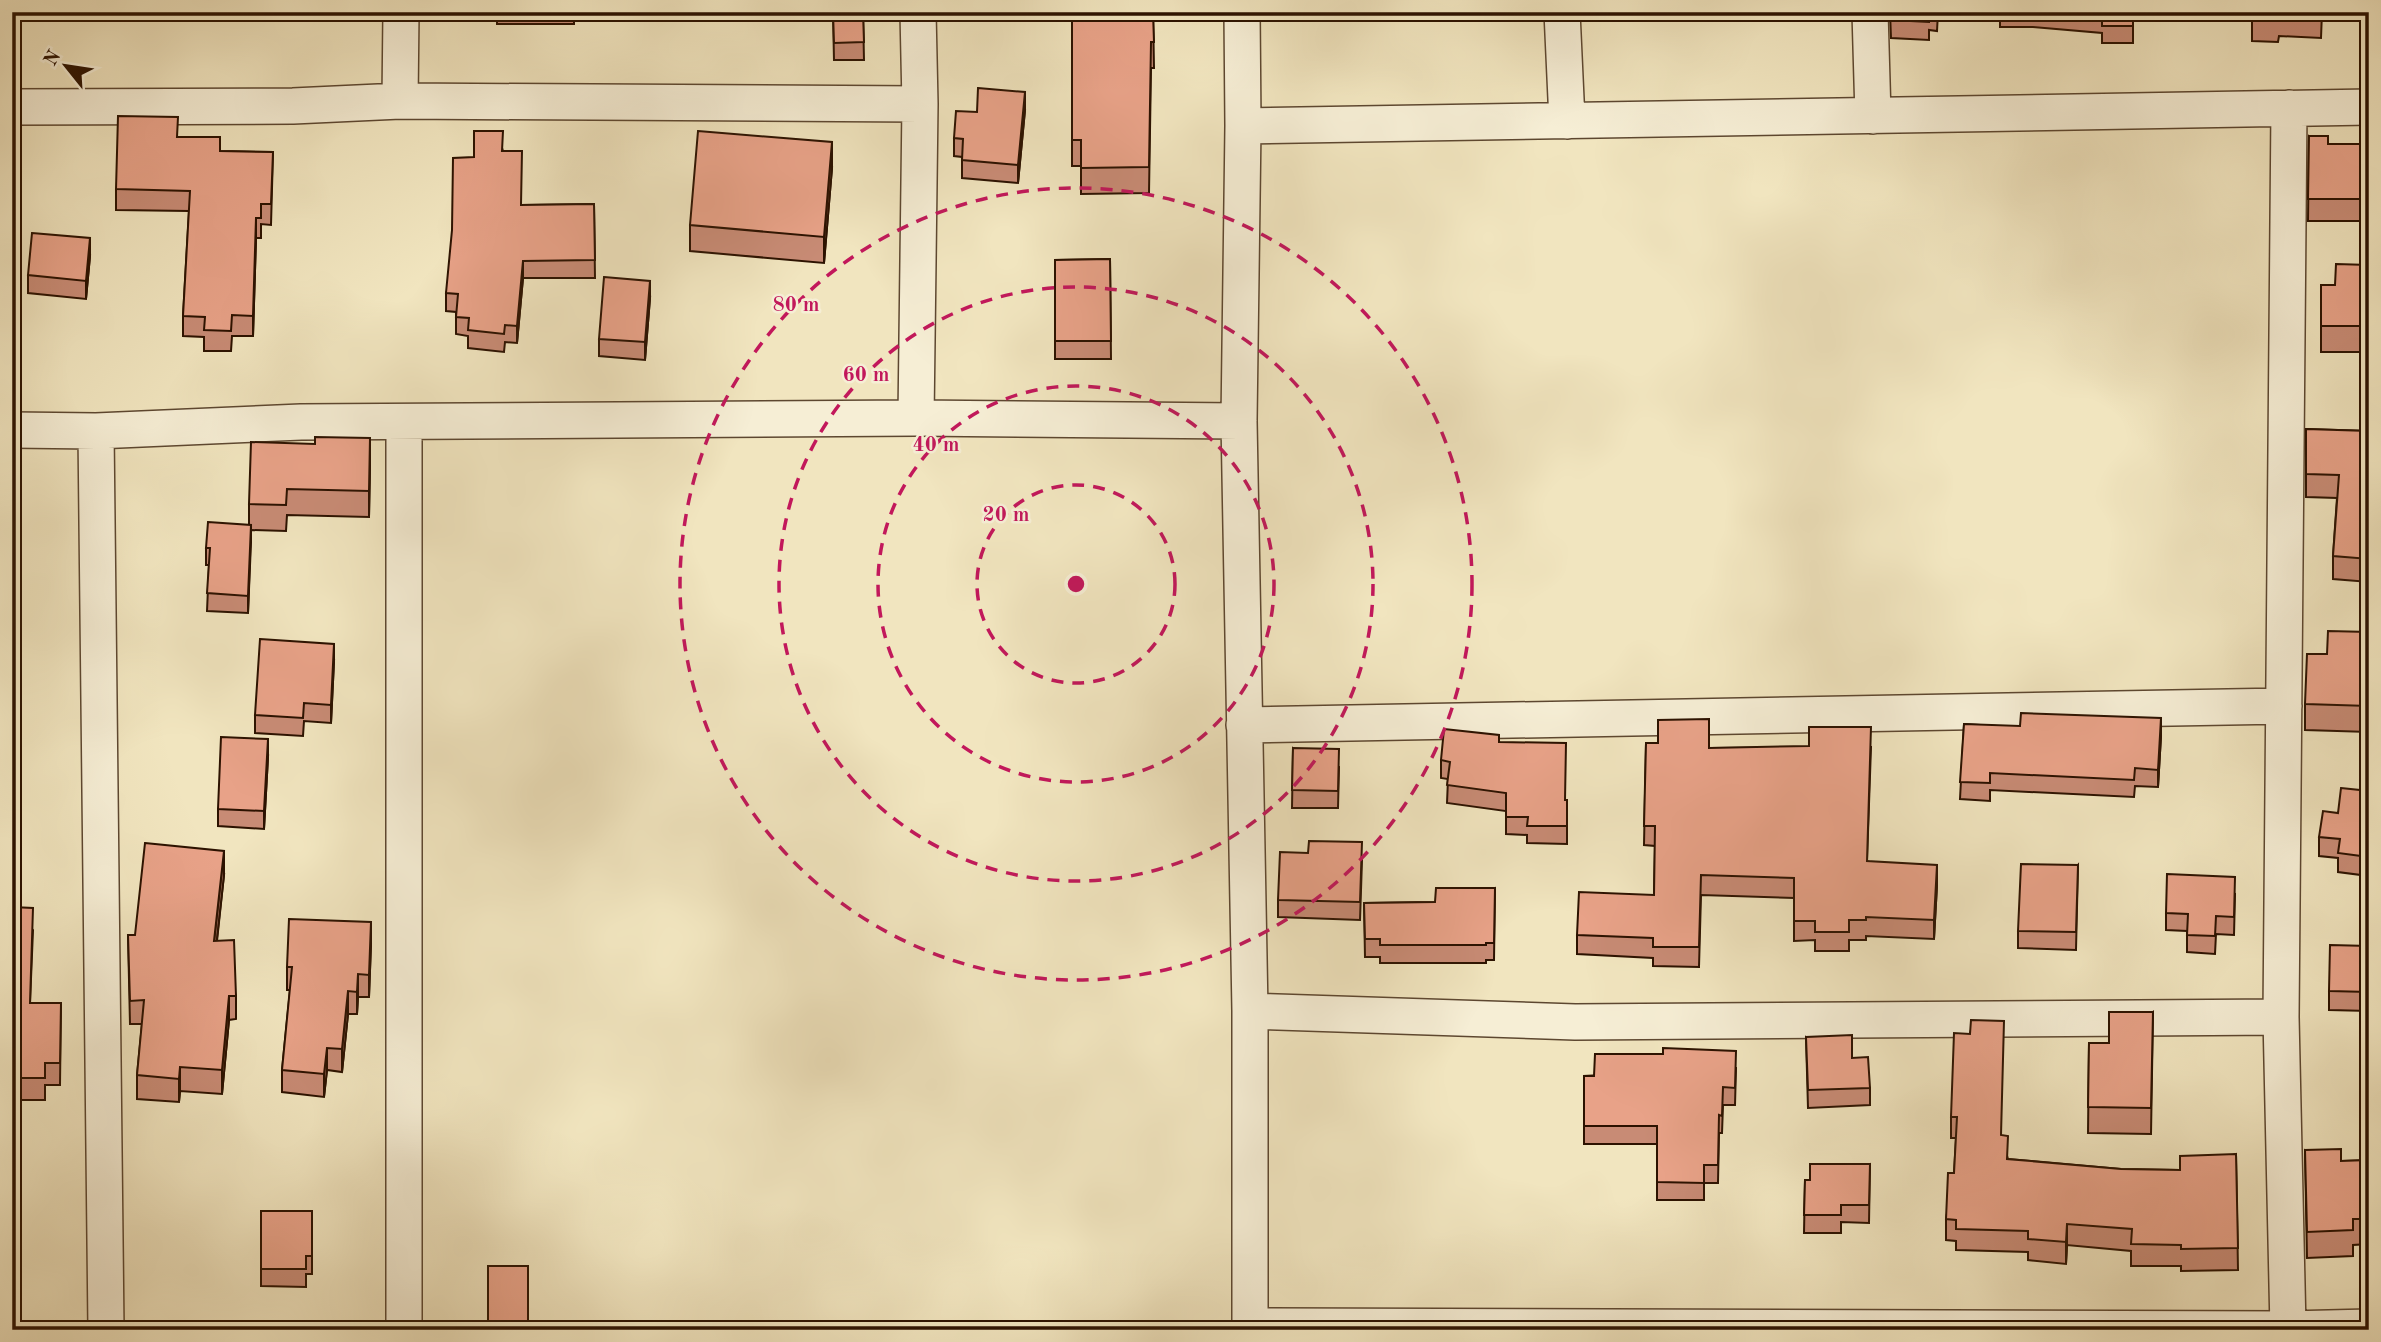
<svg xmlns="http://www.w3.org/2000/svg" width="2381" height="1342" font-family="'Old Standard TT',serif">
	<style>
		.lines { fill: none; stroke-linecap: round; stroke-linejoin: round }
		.minor-casing { stroke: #5d4730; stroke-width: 38 }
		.minor { stroke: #f6eed5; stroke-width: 35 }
		.wall { fill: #c88b75; stroke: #2c1200; stroke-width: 2 }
		.shaded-wall { fill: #a2715f; stroke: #2c1200; stroke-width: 2 }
		.building { fill: #e8a288; stroke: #2c1200; stroke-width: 2 }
		.ring { fill: none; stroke: #c2185b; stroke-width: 3.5; stroke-dasharray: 12 9 }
		.centre { fill: #c2185b; stroke: #f6eed5; stroke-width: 3.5 }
		.ring-label { font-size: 21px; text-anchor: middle; font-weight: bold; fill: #c2185b; stroke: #f6eed5; stroke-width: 5; stroke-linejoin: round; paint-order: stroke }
	</style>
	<rect width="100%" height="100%" fill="#f1e5bf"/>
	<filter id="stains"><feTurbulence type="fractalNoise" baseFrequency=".00286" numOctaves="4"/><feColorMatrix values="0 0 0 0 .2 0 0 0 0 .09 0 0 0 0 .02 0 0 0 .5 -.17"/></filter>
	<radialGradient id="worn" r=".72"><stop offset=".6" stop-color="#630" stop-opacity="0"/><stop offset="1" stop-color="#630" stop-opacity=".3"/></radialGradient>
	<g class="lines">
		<defs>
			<path id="minor" d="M1242 12 1243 126 1239 421 1250 1011V1330
				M1562 12 1567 121
				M1870 12 1873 116
				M400 101 401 12
				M12 107 293 106 400 101 920 104
				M1243 126 2369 107
				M916 418 920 104 918 12
				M12 430 96 431 301 422 916 418 1239 421
				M96 431 106 1330
				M1244 725 2284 706
				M1250 1011 1575 1022 2281 1017
				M1250 1326 2288 1329 2369 1327
				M2288 1329 2281 1017 2289 108
				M404 1330V423"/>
		</defs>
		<use href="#minor" class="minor-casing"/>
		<use href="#minor" class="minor"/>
	</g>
	<path class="wall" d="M449 12H574V24H497V16Z
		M833 12H863L864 60H834Z
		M1072 12H1153L1154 68H1151L1149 193 1081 194V166H1072Z
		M1890 12H1938L1937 31 1929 30V40L1891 38Z
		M2000 12H2133V43H2102V33L2033 27H2000Z
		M2252 12H2322L2321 38 2279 36 2278 42 2252 41Z
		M1025 110 1018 183 962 178V157L954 156V138L977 112Z
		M2309 136 2328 144H2369V221H2308Z
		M178 137 220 151 273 152 271 225 261 224V238H256L253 336H232L231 351H204V337L183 336V316L189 211 116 210V189Z
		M503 151 521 205 594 204 595 278H523L517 343 505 342 504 352 468 348V336L456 334V312L446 311V293Z
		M832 168 824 263 690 251V225Z
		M90 256 86 299 28 293V275Z
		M1110 259 1111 359H1055V260Z
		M2369 265V352H2321V285H2335Z
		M650 298 645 360 599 356V339Z
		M2306 429 2369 431V582L2333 579V556L2337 498 2306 497Z
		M315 444 370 464 369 517 287 515 286 531 251 530 248 613 207 611 209 565H206V548L249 525V504Z
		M12 504 21 530 15 616 18 642 15 731H12Z
		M2369 632V732L2305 730V704L2327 654Z
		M334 661 331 723 304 721 303 736 255 733V715Z
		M1964 724 2161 736 2158 787 2135 786 2134 797 1990 790V801L1960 799Z
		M1499 742 1565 800H1567V844L1527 843V835L1506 834V811L1447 803 1448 779 1441 778V760Z
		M1646 743 1709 748 1871 747 1867 861 1937 885 1934 939 1866 936V940H1849V951H1815V940L1794 941V898L1701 895 1699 967 1653 966V958L1577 954V935L1654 895 1655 846 1644 845Z
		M1293 748 1339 767 1338 808H1292Z
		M268 757 264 829 218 826V809Z
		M2369 791V876L2338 872V858L2319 856V837L2338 813Z
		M1308 853 1362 860 1360 920 1278 917V900Z
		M2078 865 2076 950 2018 948V931Z
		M224 875 217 941 236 996V1019L229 1020 222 1094 180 1091 179 1102 137 1099V1075L142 1024H130L128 935H135Z
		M1495 888 1494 960H1486V963H1380V957H1365L1364 903 1435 902Z
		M2235 894 2234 935 2216 934 2215 954 2187 952V931L2166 930V913Z
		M12 907 33 930 30 1003H61L60 1085H45V1100H12Z
		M371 944 369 997H358L357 1014H348L342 1072 327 1070 324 1097 282 1092V1070L290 990H287V967Z
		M2369 946V1011L2329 1010V991Z
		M2153 1012 2151 1134 2088 1133 2089 1043H2109Z
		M1970 1034 2008 1159 2121 1169 2180 1170 2236 1154 2238 1270 2181 1271V1266H2131V1251L2067 1245 2066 1264 2028 1260V1252L1956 1250V1241L1946 1240V1219L1954 1173 1956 1138H1951V1117Z
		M1806 1037 1852 1058 1870 1088V1105L1808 1108Z
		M1736 1068 1735 1105H1723L1722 1133H1719L1718 1183H1704V1200H1657V1144H1584V1076Z
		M2305 1150 2341 1161 2369 1160V1244L2353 1245V1256L2307 1258Z
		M1870 1164 1869 1223 1841 1222V1233H1804L1805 1180H1810Z
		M261 1211H312V1274H306V1287L261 1286Z"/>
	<path class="shaded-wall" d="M1025 92V110L1018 183V165Z
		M832 142V168L824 263V237Z
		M256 218V238L253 336V316Z
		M90 238V256L86 299V281Z
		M523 261V278L517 343V326Z
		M650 281V298L645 360V342Z
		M370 438V464L369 517V491Z
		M21 504V530L13 642V616Z
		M251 525V542L248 613V596Z
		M18 616V642L15 731V705Z
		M334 644V661L331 723V705Z
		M2161 718V736L2158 787V770Z
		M268 739V757L264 829V811Z
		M224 851V875L214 965V941Z
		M1937 865V885L1934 939V920Z
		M371 922V944L369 997V975Z
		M358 974V997L357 1014V992Z
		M348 991V1014L342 1072V1049Z
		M229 996V1020L222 1094V1070Z
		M327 1048V1070L324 1097V1074Z
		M180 1067V1091L179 1102V1079Z
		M2067 1224V1245L2066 1264V1242Z"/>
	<path class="building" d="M833 12H863L864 42 834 43Z
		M1072 12H1153L1154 42H1151L1149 167 1081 168V140H1072Z
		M1891 12H1937V13H1929V22L1891 20Z
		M2063 12H2133V26H2102V16Z
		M2252 12H2279L2278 16 2252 15Z
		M978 88 1025 92 1018 165 962 160 963 139 954 138 956 111 977 112Z
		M118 116 178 117 177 137H220V151L273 152 271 204H261V218H256L253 316 232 315 231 331 204 330 205 317 183 316 190 191 116 189Z
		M474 131H503L502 151H522L521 205 594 204 595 260 523 261 517 326 505 325 504 334 468 330 469 318 456 317 458 294 446 293 452 230 453 158 474 157Z
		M698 131 832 142 824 237 690 225Z
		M2309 136H2328V144H2369V199H2308Z
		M32 233 90 238 86 281 28 275Z
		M1110 259 1111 341H1055V260Z
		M2336 264 2369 265V326H2321V285H2335Z
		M604 277 650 281 645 342 599 339Z
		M2306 429 2369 431V559L2333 556 2339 475 2306 474Z
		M315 437 370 438 369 491 287 489 286 505 249 504 251 442 315 444Z
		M12 504H21L13 616H18L15 705H12Z
		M208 522 251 525 248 596 207 593 210 548H206Z
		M2328 631 2369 632V706L2305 704 2307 654H2327Z
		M260 639 334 644 331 705 304 703 303 718 255 715Z
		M2021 713 2161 718 2158 770 2135 768 2134 780 1990 773V783L1960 782 1964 724 2020 726Z
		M1709 719V748L1809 746V727H1871L1867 861 1937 865 1934 920 1866 917V920H1849V932H1815V921H1794V878L1701 875 1699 947H1653V938L1577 935 1579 892 1654 895 1655 826H1644L1646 743H1658V720Z
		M1444 729 1499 735V742L1566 743 1565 800H1567V826H1527L1528 817H1506V793L1447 785 1450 762 1441 760Z
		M221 737 268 739 264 811 218 809Z
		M1293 748 1339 749 1338 791 1292 790Z
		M2341 788 2369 791V857L2338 853 2340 839 2319 837 2323 811 2338 813Z
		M1309 841 1362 842 1360 902 1278 900 1280 852 1308 853Z
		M145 843 224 851 214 941 234 940 236 996H229L222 1070 180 1067 179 1079 137 1075 144 1000 130 1001 128 935H135Z
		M2021 864 2078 865 2076 932 2018 931Z
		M2167 874 2235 877 2234 917 2216 916 2215 936 2187 935 2188 914 2166 913Z
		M1436 888H1495L1494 943H1486V945H1380V939H1365L1364 903 1435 902Z
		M12 907 33 908 30 1003H61L60 1063H45V1078H12Z
		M289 919 371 922 369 975 358 974 357 992 348 991 342 1049 327 1048 324 1074 282 1070 292 967H287Z
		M2330 945 2369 946V992L2329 991Z
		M2109 1012H2153L2151 1108 2088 1107 2089 1043H2109Z
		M1971 1020 2004 1021 2001 1135 2008 1136 2007 1159 2121 1169 2180 1170V1156L2236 1154 2238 1248 2181 1249V1245L2131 1244 2132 1229 2067 1224 2066 1242 2028 1239V1231L1956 1229V1220L1946 1219 1948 1173H1954L1957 1117H1951L1954 1033 1970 1034Z
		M1852 1035V1058L1868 1057 1870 1088 1808 1090 1806 1037Z
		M1663 1048 1736 1051 1735 1088 1723 1087 1722 1116 1719 1115 1718 1165H1704V1183L1657 1182V1126H1584V1076H1594L1595 1054H1663Z
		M2341 1149V1161L2369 1160V1219H2353V1230L2307 1232 2305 1150Z
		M1810 1164H1870L1869 1205H1841V1215H1804L1805 1180H1810Z
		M261 1211H312V1256H306V1269H261Z
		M488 1266H528V1330H488Z"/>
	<g class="ring">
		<circle cx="1076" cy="584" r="99"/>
		<circle cx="1076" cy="584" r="198"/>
		<circle cx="1076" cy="584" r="297"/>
		<circle cx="1076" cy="584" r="396"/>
	</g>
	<circle cx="1076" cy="584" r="10" class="centre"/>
	<g class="ring-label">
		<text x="796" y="311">80 m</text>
		<text x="866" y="381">60 m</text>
		<text x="936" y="451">40 m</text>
		<text x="1006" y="521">20 m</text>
	</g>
	<rect width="2381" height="1342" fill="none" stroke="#f1e5bf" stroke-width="42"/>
	<rect x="14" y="14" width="2353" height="1314" fill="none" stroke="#2c1200" stroke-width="3.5"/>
	<rect x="21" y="21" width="2339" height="1300" fill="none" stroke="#2c1200" stroke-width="2"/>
	<g transform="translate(66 66) rotate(300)" stroke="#f6eed5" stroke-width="5" paint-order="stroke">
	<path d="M0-5L12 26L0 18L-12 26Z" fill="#2c1200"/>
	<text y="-10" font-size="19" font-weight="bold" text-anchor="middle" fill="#2c1200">N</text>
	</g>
	<rect width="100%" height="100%" filter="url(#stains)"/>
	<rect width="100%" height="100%" fill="url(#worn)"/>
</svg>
